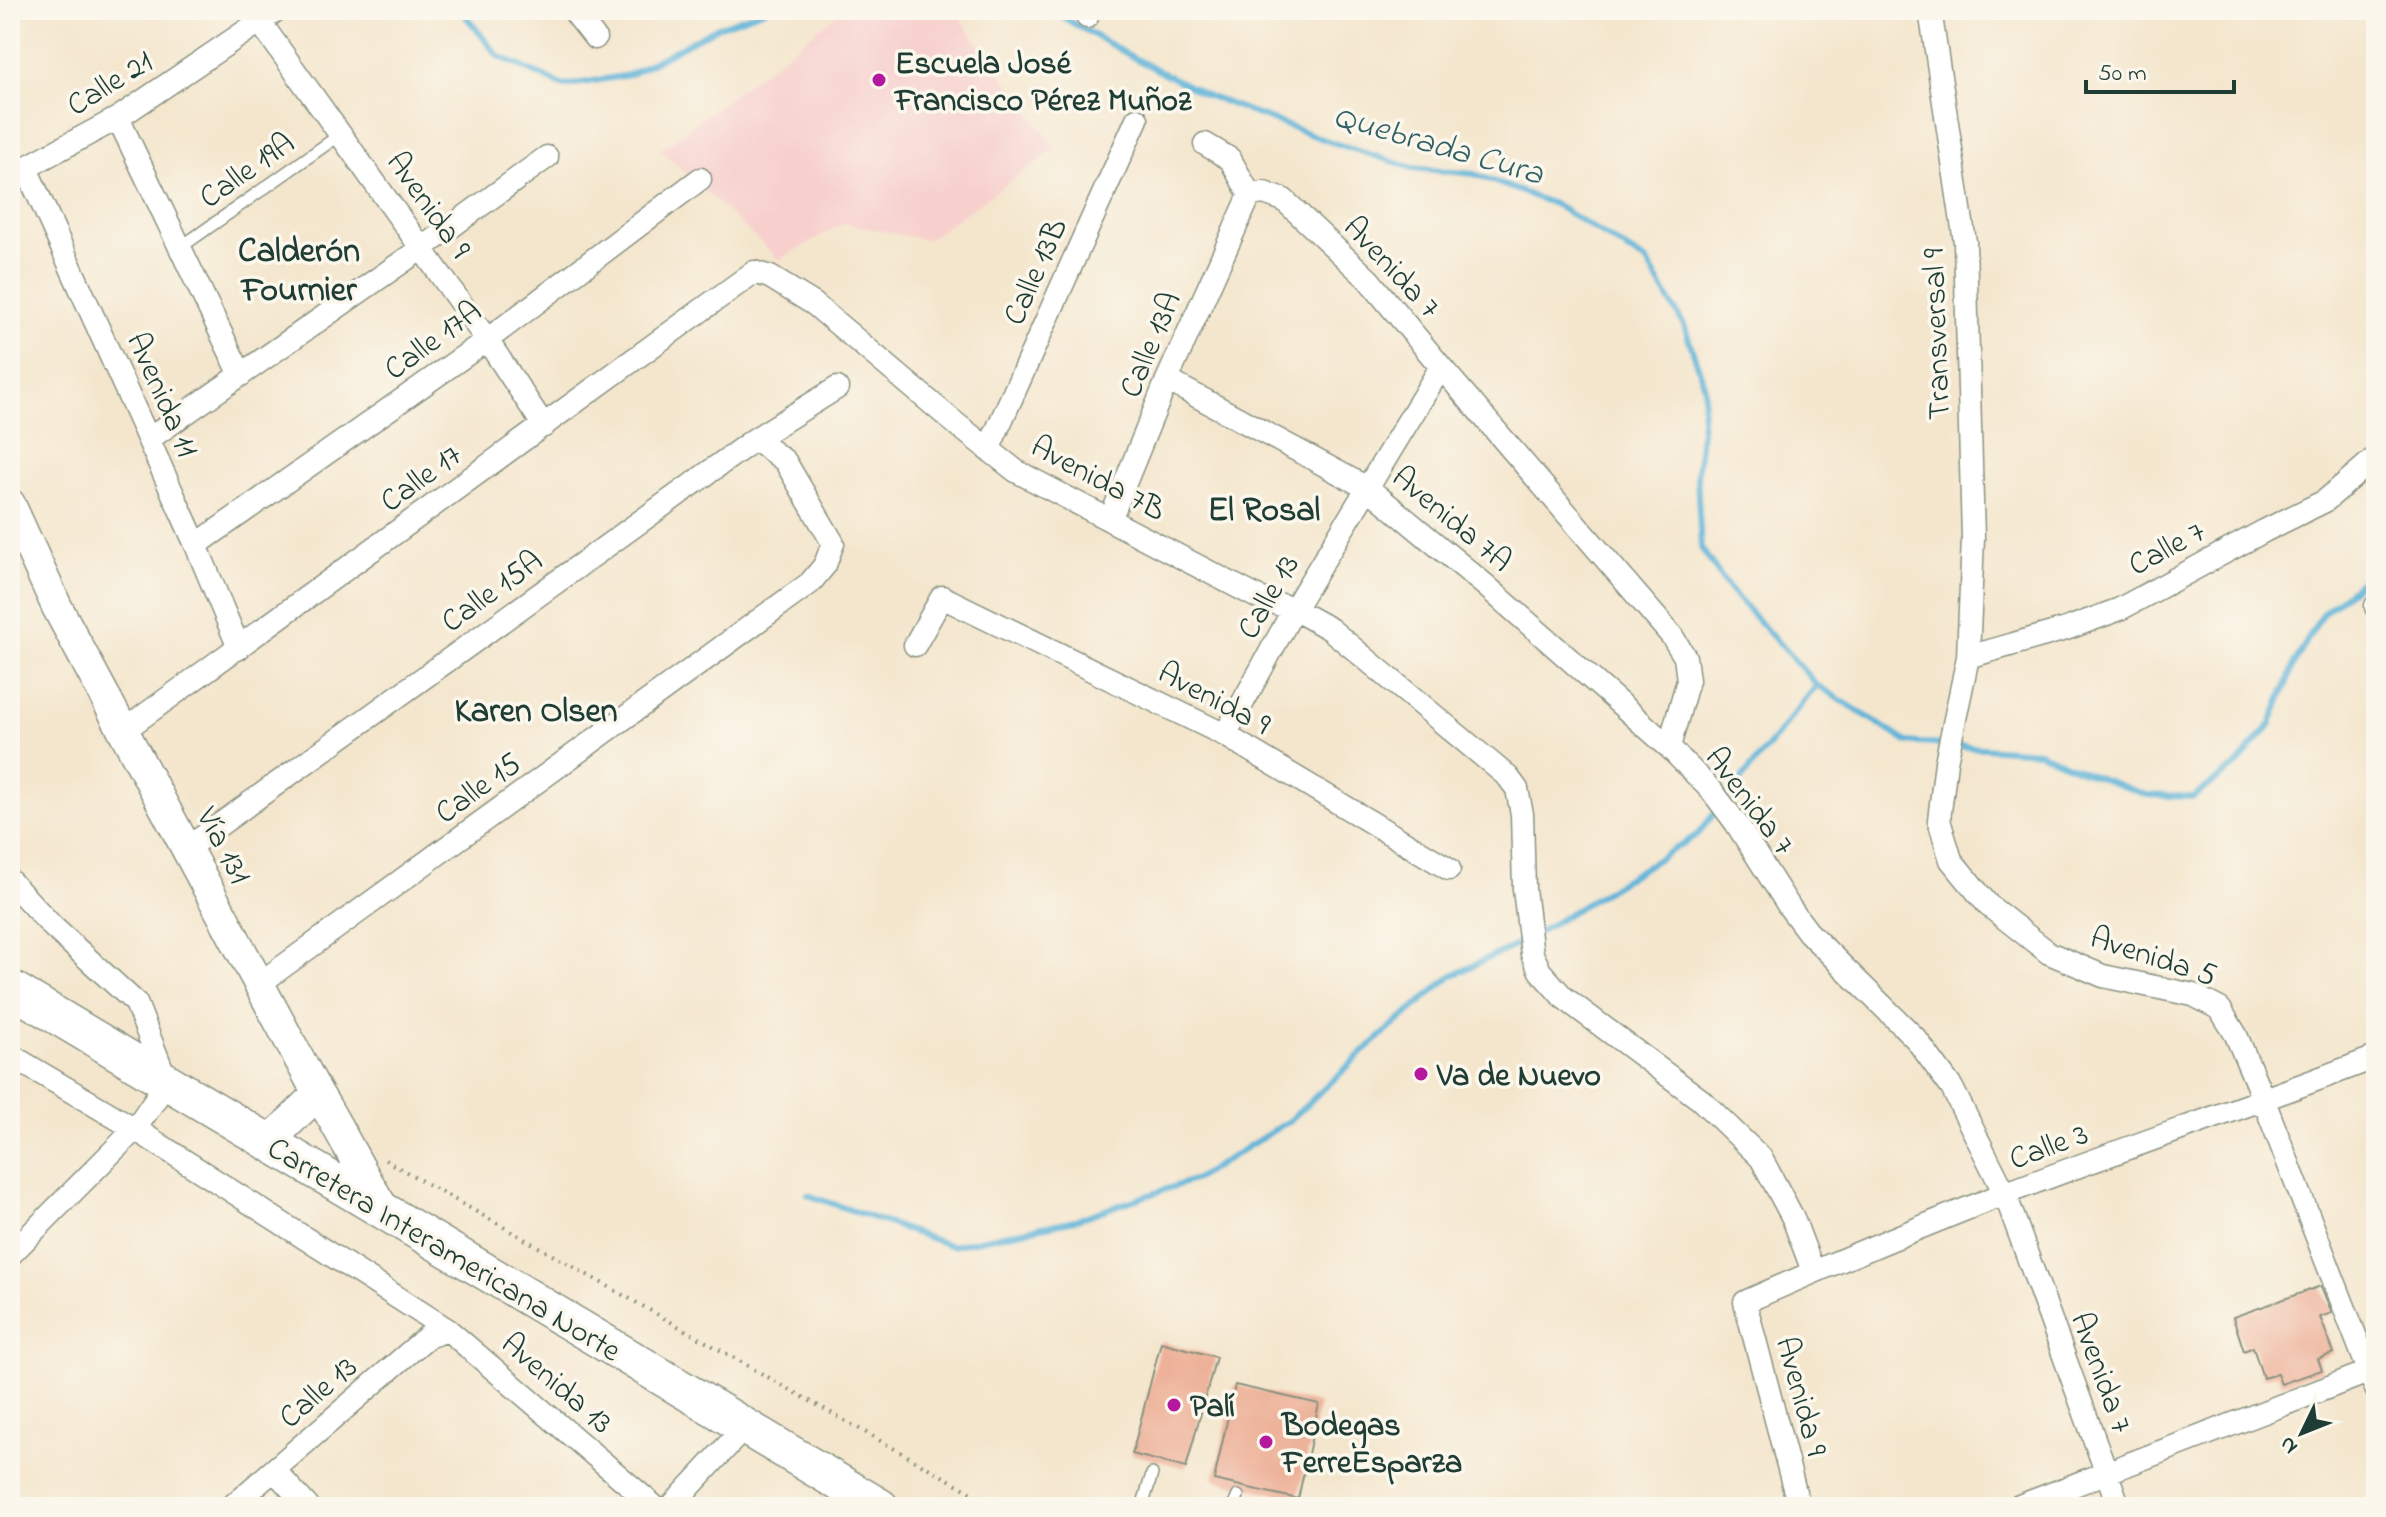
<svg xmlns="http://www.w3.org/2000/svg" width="2386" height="1517" font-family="'Indie Flower',sans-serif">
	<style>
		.built { fill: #f7d0ce }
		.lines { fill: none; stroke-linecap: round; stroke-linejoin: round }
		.stream { stroke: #5ab1d7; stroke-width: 6 }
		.building { fill: #edb098 }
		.service-casing { stroke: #8a9280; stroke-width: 14 }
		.minor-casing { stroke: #8a9280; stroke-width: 25 }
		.secondary-casing { stroke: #8a9280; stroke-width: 33 }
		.trunk-casing { stroke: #8a9280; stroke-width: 39 }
		.path { stroke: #8a9280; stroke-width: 4; stroke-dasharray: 2 6; stroke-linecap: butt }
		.service { stroke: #fff; stroke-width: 11 }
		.minor { stroke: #fff; stroke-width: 22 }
		.secondary { stroke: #fff; stroke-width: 30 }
		.trunk { stroke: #fff; stroke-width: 36 }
		.poi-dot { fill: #b5179e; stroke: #fbf7ec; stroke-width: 3 }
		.labels { text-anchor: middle; stroke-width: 7; stroke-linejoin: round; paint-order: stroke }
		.poi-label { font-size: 32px; font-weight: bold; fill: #1f3d34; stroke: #fbf7ec; text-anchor: start }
		.street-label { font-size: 32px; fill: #1f3d34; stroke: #fbf7ec }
		.water-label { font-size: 34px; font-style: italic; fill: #316065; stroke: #fbf7ec }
		.neighbourhood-label { font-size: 34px; font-weight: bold; fill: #1f3d34; stroke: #fbf7ec }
	</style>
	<rect width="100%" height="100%" fill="#fbf7ec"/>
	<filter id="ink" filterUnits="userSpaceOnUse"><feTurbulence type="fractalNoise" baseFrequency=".0125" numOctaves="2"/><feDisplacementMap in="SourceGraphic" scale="16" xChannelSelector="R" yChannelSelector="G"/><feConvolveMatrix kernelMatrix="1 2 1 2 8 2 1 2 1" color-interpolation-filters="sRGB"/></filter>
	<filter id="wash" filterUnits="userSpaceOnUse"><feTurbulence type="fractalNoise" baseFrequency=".006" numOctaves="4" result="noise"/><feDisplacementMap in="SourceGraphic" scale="32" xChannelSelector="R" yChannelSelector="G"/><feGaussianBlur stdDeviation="1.8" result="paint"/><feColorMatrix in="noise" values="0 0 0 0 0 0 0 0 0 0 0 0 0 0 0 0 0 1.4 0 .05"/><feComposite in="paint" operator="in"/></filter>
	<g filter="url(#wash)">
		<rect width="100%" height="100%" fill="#f4e6cd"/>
		<path class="built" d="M843 10H954L1056 149 927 240 844 223 779 260 661 150Z"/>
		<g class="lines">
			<path class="stream" d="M461 10 498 56 564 86 629 75 718 27 765 10
				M1056 10 1062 17 1136 59 1208 96 1328 141 1413 168 1474 174 1556 205 1647 262 1684 325 1705 387 1697 476 1701 548 1730 590 1817 685 1907 742 1944 745
				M1955 746 2039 752 2091 775 2147 795 2193 797 2236 766 2271 724 2294 664 2322 614 2376 569
				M1536 934 1697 835 1817 685
				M808 1195 952 1246 1075 1220 1196 1179 1289 1121 1371 1045 1451 976 1527 940"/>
		</g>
		<g id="blocks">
			<path class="building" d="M2321 1286 2332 1313 2320 1317 2334 1353 2318 1359 2322 1370 2281 1384 2277 1374 2263 1378 2253 1347 2244 1351 2233 1317Z
				M1161 1342 1216 1357 1186 1468 1132 1454Z
				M1235 1385 1319 1404 1298 1499 1214 1480Z"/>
		</g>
	</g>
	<g filter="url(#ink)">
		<use href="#blocks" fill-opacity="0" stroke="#8a9280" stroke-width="2"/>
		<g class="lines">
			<defs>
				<path id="service" d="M181 247 341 134
					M1142 1507 1152 1474
					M1233 1507 1238 1496"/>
				<path id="minor" d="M573 10 595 38
					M1930 10 1965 242 1973 538 1968 657 1946 762 1939 820 1951 860 1988 905 2049 953 2103 976 2193 995 2220 1009 2236 1035 2264 1101 2376 1389
					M1087 17 1089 10
					M260 22 487 340 544 426
					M118 118 241 375
					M1205 144 1230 159 1250 195
					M26 168 196 545 239 648
					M10 176 118 118 277 10
					M1250 195 1264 193 1284 200 1369 280 1441 367 1672 636 1685 657 1688 680 1669 747
					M1167 380 1369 489 1485 585 1669 747 1712 791 1736 823 1790 908 1808 932 1916 1039 1952 1088 2005 1194 2119 1507
					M149 439 422 248 547 157
					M988 450 1137 119
					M1110 520 1167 380 1250 195
					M196 545 487 340 700 179
					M2376 606V607
					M915 645 942 597 1225 735 1449 869
					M1968 657 2066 629 2120 609 2264 531 2325 501 2376 457
					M123 731 754 272 770 277 814 304 955 423 1016 471 1259 598 1294 609 1330 629 1508 777 1517 789 1522 814 1524 889 1532 954 1540 971 1563 997 1701 1100 1761 1158 1793 1218 1813 1271
					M1225 735 1294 609 1441 367
					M186 849 755 439 837 388
					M10 881 53 927 136 1003 167 1082 135 1129 10 1255
					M259 984 810 583 825 565 833 543 785 461 755 439
					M10 1055 135 1129 448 1330 655 1507
					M274 1470 308 1507
					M231 1507 427 1337 448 1330
					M671 1507 745 1427
					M1799 1507 1745 1302C1831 1264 1917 1228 2004 1194 2127 1147 2253 1105 2376 1057
					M2017 1507 2376 1369"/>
				<path id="secondary" d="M10 504 57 607 318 1094C342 1132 361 1174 386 1212
					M266 1141 281 1130 318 1094"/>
				<path id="trunk" d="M10 988 880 1507"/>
			</defs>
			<use href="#service" class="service-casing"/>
			<use href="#minor" class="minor-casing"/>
			<use href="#secondary" class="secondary-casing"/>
			<use href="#trunk" class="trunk-casing"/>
			<path class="path" d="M10 469 16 481
				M385 1160 997 1507"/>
			<use href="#service" class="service"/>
			<use href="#minor" class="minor"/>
			<use href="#secondary" class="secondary"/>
			<use href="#trunk" class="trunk"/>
		</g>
	</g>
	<g class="poi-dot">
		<circle cx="879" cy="80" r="8"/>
		<circle cx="1421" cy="1074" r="8"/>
		<circle cx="1174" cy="1405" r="8"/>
		<circle cx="1266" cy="1442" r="8"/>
	</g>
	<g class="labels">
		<g class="poi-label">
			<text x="895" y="73">Escuela José<tspan x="895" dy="37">Francisco Pérez Muñoz</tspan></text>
			<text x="1437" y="1085">Va de Nuevo</text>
			<text x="1190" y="1416">Palí</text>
			<text x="1282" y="1435">Bodegas<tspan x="1282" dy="37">FerreEsparza</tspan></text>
		</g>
		<g class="street-label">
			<text transform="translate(109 82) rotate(-32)" y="11">Calle 21</text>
			<text transform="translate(246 169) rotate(-35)" y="11">Calle 19A</text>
			<text transform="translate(430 204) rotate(55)" y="11">Avenida 9</text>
			<text transform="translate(1393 266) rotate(47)" y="11">Avenida 7</text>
			<text transform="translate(1034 271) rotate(-66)" y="11">Calle 13B</text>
			<text transform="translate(1935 334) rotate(-92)" y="11">Transversal 9</text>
			<text transform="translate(432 339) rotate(-36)" y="11">Calle 17A</text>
			<text transform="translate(1149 344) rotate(-67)" y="11">Calle 13A</text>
			<text transform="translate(164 394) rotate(66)" y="11">Avenida 11</text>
			<text transform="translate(420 477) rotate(-36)" y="11">Calle 17</text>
			<text transform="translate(1099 477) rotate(28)" y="11">Avenida 7B</text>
			<text transform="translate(1453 518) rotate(40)" y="11">Avenida 7A</text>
			<text transform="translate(2166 547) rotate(-28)" y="11">Calle 7</text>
			<text transform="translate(491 590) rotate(-36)" y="11">Calle 15A</text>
			<text transform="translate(1267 596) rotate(-60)" y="11">Calle 13</text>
			<text transform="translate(1215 697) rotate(28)" y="11">Avenida 9</text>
			<text transform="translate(477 787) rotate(-36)" y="11">Calle 15</text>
			<text transform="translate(1751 800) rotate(53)" y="11">Avenida 7</text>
			<text transform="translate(225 845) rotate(62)" y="11">Vía 131</text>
			<text transform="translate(2154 955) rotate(18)" y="11">Avenida 5</text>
			<text transform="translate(2048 1145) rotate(-20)" y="11">Calle 3</text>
			<text transform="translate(445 1248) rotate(31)" y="11">Carretera Interamericana Norte</text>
			<text transform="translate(2103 1372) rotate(70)" y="11">Avenida 7</text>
			<text transform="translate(558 1382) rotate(41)" y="11">Avenida 13</text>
			<text transform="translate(317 1391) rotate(-41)" y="11">Calle 13</text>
			<text transform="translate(1803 1396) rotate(75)" y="11">Avenida 9</text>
		</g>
		<g class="water-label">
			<text transform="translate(1439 143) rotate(16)" y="12">Quebrada Cura</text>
		</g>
		<g class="neighbourhood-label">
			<text x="299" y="261">Calderón<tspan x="299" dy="39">Fournier</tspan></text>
			<text x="1264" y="520">El Rosal</text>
			<text x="536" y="721">Karen Olsen</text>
		</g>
	</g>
	<rect width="2386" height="1517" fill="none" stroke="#fbf7ec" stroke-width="40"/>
	<g transform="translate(2302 1433) rotate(227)" stroke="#fbf7ec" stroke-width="6" paint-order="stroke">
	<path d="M0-6L14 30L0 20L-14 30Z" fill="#1f3d34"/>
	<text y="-12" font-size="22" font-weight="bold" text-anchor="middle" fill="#1f3d34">N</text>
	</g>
	<path d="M2086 80v12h148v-12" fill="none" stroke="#1f3d34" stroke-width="4"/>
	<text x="2098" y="80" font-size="24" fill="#1f3d34" stroke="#fbf7ec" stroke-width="6" paint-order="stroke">50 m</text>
</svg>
